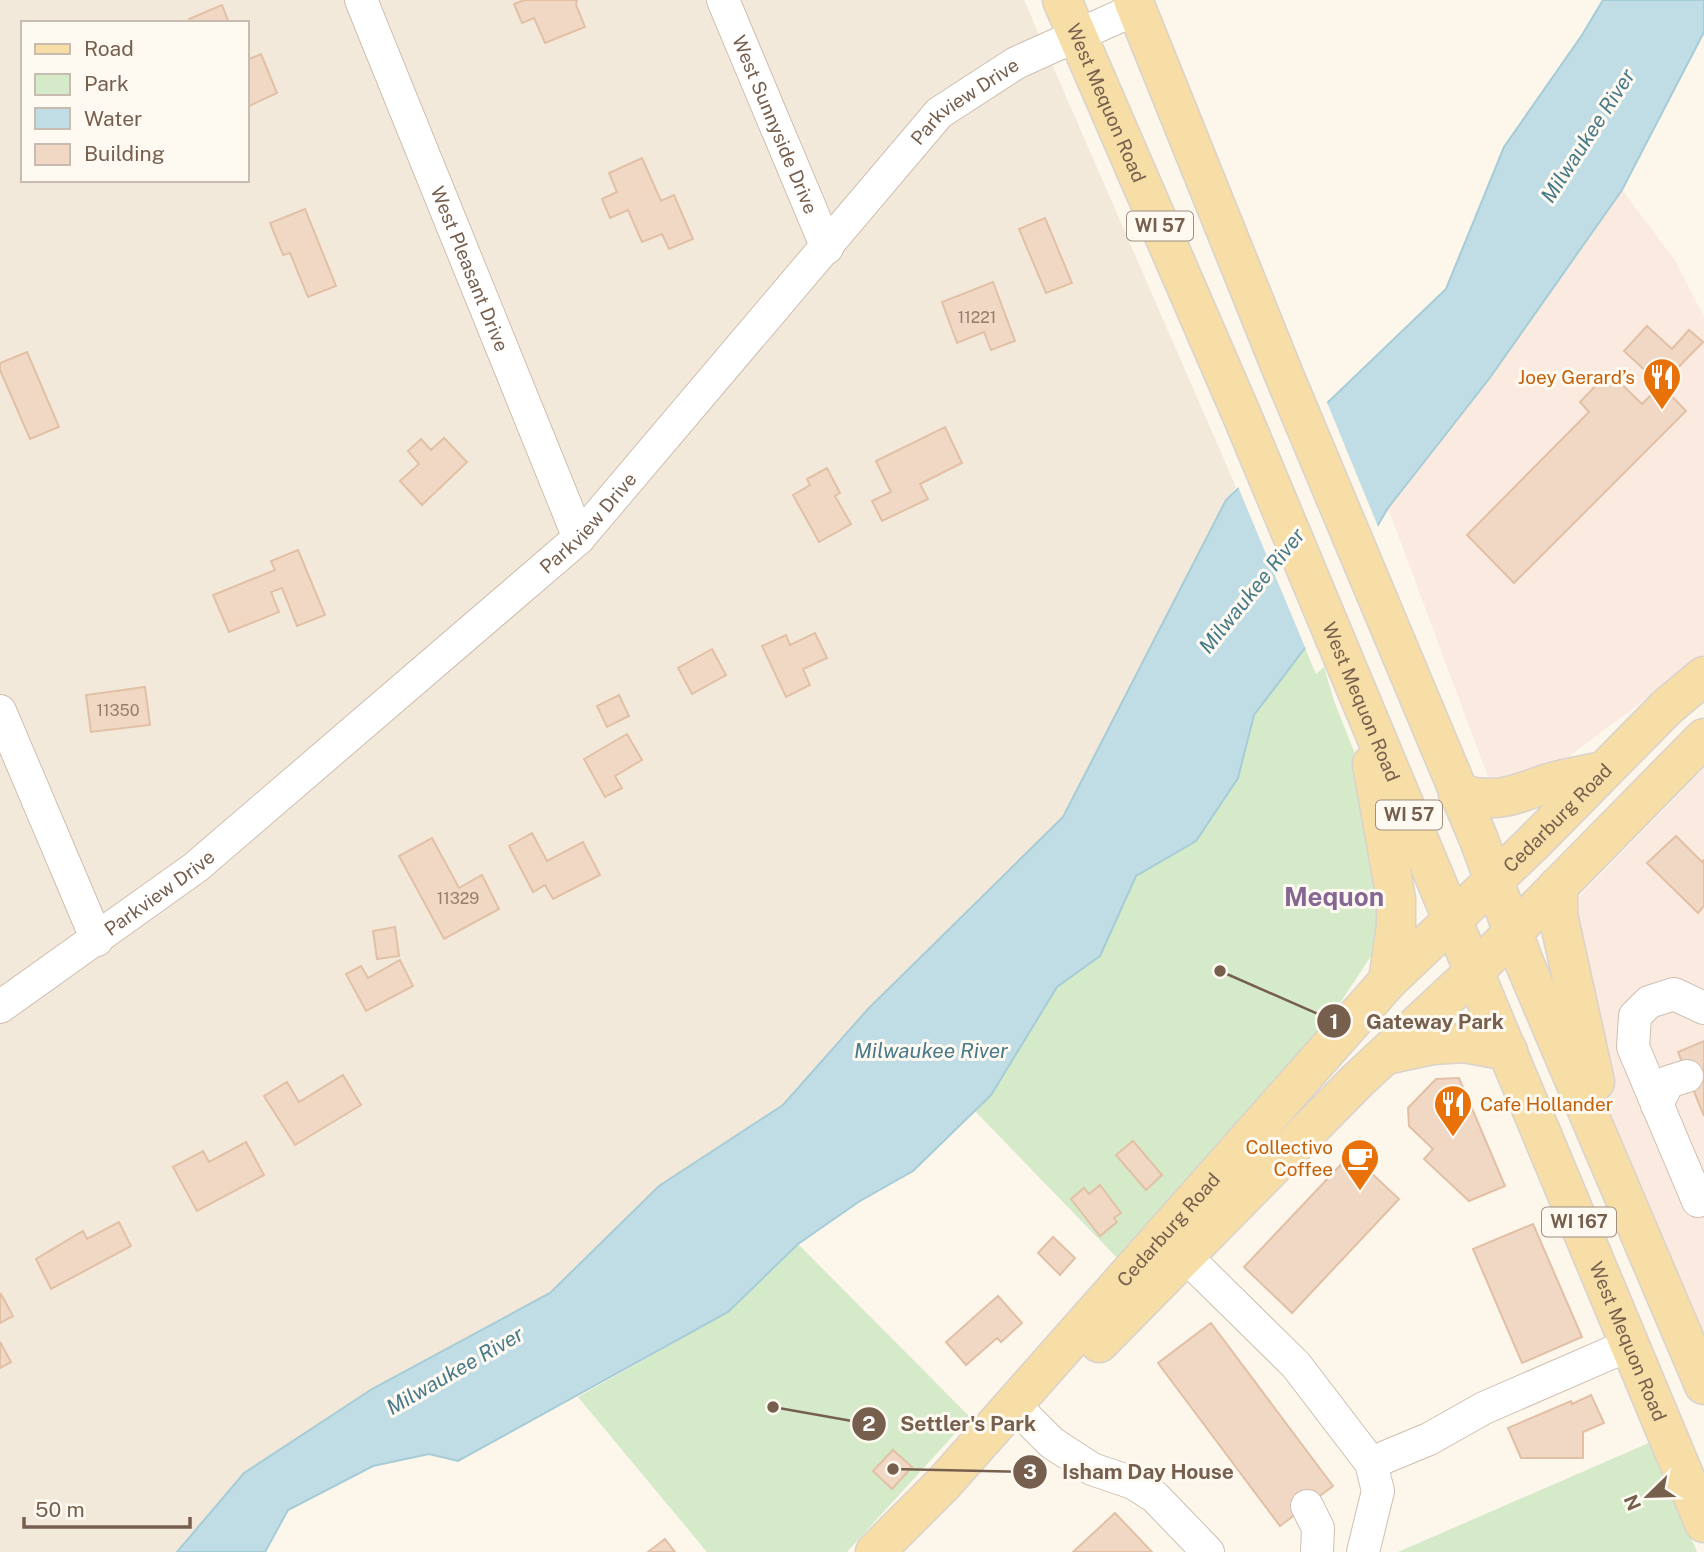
<svg xmlns="http://www.w3.org/2000/svg" width="1704" height="1552" font-family="'Public Sans',sans-serif">
	<style>
		.residential { fill: #f3e9da; fill-rule: evenodd }
		.commercial { fill: #fbeae0 }
		.green { fill: #d4eac9 }
		.water { fill: #c0dde5; stroke: #a6ccd7; stroke-width: 2 }
		.pier { fill: #fcf6eb }
		.building { fill: #f0d8c4; stroke: #e2c0a5; stroke-width: 2 }
		.lines { fill: none; stroke-linecap: round; stroke-linejoin: round }
		.minor-casing { stroke: #cebfb0; stroke-width: 34 }
		.major-casing { stroke: #d9d2cd; stroke-width: 41 }
		.minor { stroke: #fff; stroke-width: 32 }
		.major { stroke: #f7dea7; stroke-width: 38 }
		.labels { text-anchor: middle; stroke-width: 6; stroke-linejoin: round; paint-order: stroke }
		.number-label { font-size: 16px; fill: #957d6c }
		.shield { fill: #fefaf2; stroke: #a08e7f; stroke-width: 2 }
		.shield-label { font-size: 18px; font-weight: bold; fill: #775f4e }
		.street-label { font-size: 19px; fill: #775f4e; stroke: #fefaf2 }
		.food-label { font-size: 19px; fill: #c56008; stroke: #fefaf2; text-anchor: end }
		.water-label { font-size: 21px; font-style: italic; fill: #487a89; stroke: #fefaf2 }
		.district-label { font-size: 26px; font-weight: bold; fill: #866692; stroke: #fefaf2 }
		.leader { fill: none; stroke: #775f4e; stroke-width: 2.5 }
		.callout-dot { fill: #775f4e; stroke: #fefaf2; stroke-width: 2.5 }
		.mark-label { font-size: 21px; text-anchor: middle; font-weight: bold; fill: #fff }
		.callout-label { font-size: 21px; text-anchor: middle; font-weight: bold; fill: #775f4e; stroke: #fefaf2; stroke-width: 6; stroke-linejoin: round; paint-order: stroke }
	</style>
	<rect width="100%" height="100%" fill="#fcf6eb"/>
	<path class="residential" d="M0 0H1024L1236 487 1226 500 1063 817 868 1009 783 1105 659 1186 550 1293 372 1389 244 1473 177 1552H0ZM23 23H247V180H23Z"/>
	<path class="commercial" d="M1622 190 1674 259 1704 317V655L1555 767 1490 782 1388 508 1489 379Z
		M1704 768V1344L1611 1124 1567 925 1574 902Z"/>
	<path class="green" d="M1305 648 1316 674 1324 667 1334 701 1363 774 1383 938 1319 1035 1124 1265 975 1111 991 1095 1057 987 1100 956 1136 876 1196 841 1238 778 1254 715Z
		M798 1244 970 1417 847 1552H707L578 1397 728 1312Z
		M1651 1442 1697 1552H1398Z"/>
	<path class="water" d="M1603 0H1704V32L1622 190 1489 379 1388 508 1305 648 1254 715 1238 778 1196 841 1136 876 1100 956 1057 987 991 1095 913 1171 860 1201 798 1244 728 1312 458 1461 429 1454 373 1466 288 1510 265 1552H177L244 1473 372 1389 550 1293 659 1186 783 1105 868 1009 1063 817 1226 500 1446 289 1504 147 1582 35Z"/>
	<path class="pier" d="M1326 400 1379 529 1307 652 1236 482Z"/>
	<path class="building" d="M524 0H577L576 5 585 27 545 43 534 18 522 23 514 4Z
		M222 5 229 23H191L189 19Z
		M261 54 277 93 247 107V60Z
		M642 158 661 201 674 195 693 239 669 249 662 234 642 242 628 210 610 218 602 199 617 192 609 173Z
		M305 209 336 286 308 297 290 253 283 255 270 223Z
		M1045 218 1072 283 1046 293 1019 229Z
		M993 282 1015 341 991 350 984 332 957 343 942 302Z
		M1647 326 1672 349 1689 330 1703 342 1661 385 1624 351Z
		M27 352 59 427 30 439 0 370V363Z
		M1609 372 1642 404 1661 385 1686 411 1514 583 1467 535 1589 412 1580 402Z
		M945 427 962 463 920 484 928 499 882 521 872 501 891 492 876 461Z
		M444 438 467 462 422 505 400 481 419 464 408 451 421 439 431 450Z
		M827 468 840 493 835 496 851 524 819 542 793 495 810 485 807 479Z
		M298 550 325 615 297 626 282 588 271 592 279 612 229 632 213 595 275 570 271 561Z
		M815 633 827 658 803 669 810 685 786 697 762 646 786 635 790 645Z
		M712 649 726 675 692 694 678 668Z
		M145 687 150 725 91 732 86 695Z
		M619 695 629 716 607 727 597 706Z
		M627 734 642 760 615 776 622 788 605 797 584 759Z
		M532 833 547 861 583 842 600 875 553 899 545 885 533 892 509 846Z
		M1676 836 1702 862 1704 860V906L1698 913 1647 863Z
		M432 838 459 888 482 875 499 909 444 939 399 856Z
		M395 927 399 956 377 959 373 931Z
		M400 960 413 986 366 1011 346 974 361 966 368 978Z
		M1704 1041V1116L1678 1052Z
		M343 1075 361 1105 295 1145 264 1096 287 1082 299 1102Z
		M1459 1078 1505 1186 1469 1201 1424 1159 1433 1149 1409 1126 1408 1108 1436 1079Z
		M1133 1141 1162 1175 1146 1190 1116 1155Z
		M246 1142 264 1175 197 1211 173 1167 203 1151 209 1162Z
		M1351 1154 1399 1199 1292 1313 1244 1267Z
		M1100 1185 1121 1213 1114 1218 1117 1222 1100 1236 1071 1199 1084 1188 1089 1194Z
		M119 1222 131 1246 51 1289 36 1259 83 1231 87 1239Z
		M1533 1224 1582 1337 1522 1363 1473 1249Z
		M1053 1237 1075 1258 1060 1275 1038 1253Z
		M1 1294 13 1316 0 1323V1295Z
		M998 1296 1022 1323 1001 1342 997 1338 966 1365 946 1342Z
		M1211 1323 1333 1486 1280 1526 1158 1363Z
		M0 1342 11 1362 0 1368Z
		M1591 1395 1604 1423 1583 1432V1458H1521L1508 1428 1571 1401 1572 1404Z
		M893 1450 912 1467 892 1489 873 1471Z
		M1115 1513 1152 1552H1073Z
		M665 1539 675 1552H648Z"/>
	<g class="lines">
		<defs>
			<g id="minor">
				<path id="s1" d="M361 0 579 538"/>
				<path id="s2" d="M723 0 827 248"/>
				<path d="M0 711 97 940"/>
				<path id="s3" d="M0 1007 196 867 579 538 939 113 1016 63 1136 9"/>
				<path d="M1657 1105 1668 1082 1687 1076"/>
				<path d="M1698 1201 1633 1047 1635 1016 1649 1002 1674 994 1704 1008"/>
				<path d="M1168 1239 1296 1365 1371 1463"/>
				<path d="M1013 1404 1052 1443 1092 1469 1133 1483 1155 1497 1208 1552"/>
				<path d="M1307 1506 1318 1528 1317 1552"/>
				<path d="M1363 1552 1378 1491 1371 1463 1429 1439 1484 1408 1629 1345"/>
			</g>
			<g id="major">
				<path id="s4" d="M1062 0 1243 418 1704 1523"/>
				<path d="M1133 0 1284 375 1479 840 1524 962 1704 1385"/>
				<path d="M1372 764 1396 899V926L1388 981"/>
				<path d="M1458 794C1502 803 1510 796 1549 783 1567 777 1586 775 1603 771"/>
				<path d="M1558 886V915L1595 1082"/>
				<path d="M1386 1055 1433 1045 1464 1043 1508 1051"/>
				<path d="M1099 1343 1357 1081 1475 971 1704 738"/>
				<path id="s5" d="M875 1552 944 1483 1388 981 1531 845 1667 707 1704 676"/>
			</g>
		</defs>
		<use href="#minor" class="minor-casing"/>
		<use href="#major" class="major-casing"/>
		<use href="#minor" class="minor"/>
		<use href="#major" class="major"/>
	</g>
	<defs>
		<symbol id="restaurant-pin" viewBox="-11 -11 22 30"><path d="M0 17L-7.5 6A9.5 9.5 0 1 1 7.5 6Z" fill="#e8710a" stroke="#fefaf2"/><path d="M-5-6h1v4h1v-4h1v4h1v-4h1v5L-1.5 .5V6h-2V.5L-5-1ZM5-6V6H3V1.5H1.5Q1.5-4 5-6Z" fill="#fff"/></symbol>
		<symbol id="cafe-pin" viewBox="-11 -11 22 30"><path d="M0 17L-7.5 6A9.5 9.5 0 1 1 7.5 6Z" fill="#e8710a" stroke="#fefaf2"/><path d="M-5.5-4.5H6V0H3Q3 3.5 0 3.5H-2.5Q-5.5 3.5-5.5 0ZM3-3.2v2h1.7v-2ZM-6 4.5H4V6H-6Z" fill="#fff"/></symbol>
	</defs>
	<g fill-rule="evenodd">
		<use href="#restaurant-pin" x="1640" y="355" width="44" height="60"/>
		<use href="#restaurant-pin" x="1431" y="1082" width="44" height="60"/>
		<use href="#cafe-pin" x="1338" y="1136" width="44" height="60"/>
	</g>
	<g class="labels">
		<g class="number-label">
			<text x="977" y="323">11221</text>
			<text x="118" y="716">11350</text>
			<text x="458" y="904">11329</text>
		</g>
		<g class="shield">
			<rect x="1127" y="211.5" width="66" height="29" rx="5"/>
			<rect x="1376" y="800.5" width="66" height="29" rx="5"/>
			<rect x="1542" y="1207.5" width="74" height="29" rx="5"/>
		</g>
		<g class="shield-label">
			<text x="1160" y="232">WI 57</text>
			<text x="1409" y="821">WI 57</text>
			<text x="1579" y="1228">WI 167</text>
		</g>
		<g class="street-label">
			<text dy="7" stroke="none"><textPath href="#s4" startOffset="112">West Mequon Road</textPath></text>
			<text dy="7" stroke="none"><textPath href="#s3" startOffset="1330">Parkview Drive</textPath></text>
			<text dy="7" stroke="none"><textPath href="#s2" startOffset="135">West Sunnyside Drive</textPath></text>
			<text dy="7" stroke="none"><textPath href="#s1" startOffset="290">West Pleasant Drive</textPath></text>
			<text dy="7" stroke="none"><textPath href="#s3" startOffset="763">Parkview Drive</textPath></text>
			<text dy="7" stroke="none"><textPath href="#s4" startOffset="763">West Mequon Road</textPath></text>
			<text dy="7" stroke="none"><textPath href="#s5" startOffset="1003">Cedarburg Road</textPath></text>
			<text dy="7" stroke="none"><textPath href="#s3" startOffset="196">Parkview Drive</textPath></text>
			<text dy="7" stroke="none"><textPath href="#s5" startOffset="436">Cedarburg Road</textPath></text>
			<text dy="7" stroke="none"><textPath href="#s4" startOffset="1456">West Mequon Road</textPath></text>
		</g>
		<g class="food-label">
			<text x="1635" y="384">Joey Gerard’s</text>
			<text x="1480" y="1111" text-anchor="start">Cafe Hollander</text>
			<text x="1333" y="1154">Collectivo<tspan x="1333" dy="22">Coffee</tspan></text>
		</g>
		<g class="water-label">
			<text transform="translate(1588 136) rotate(-57)" y="7">Milwaukee River</text>
			<text transform="translate(1252 591) rotate(-51)" y="7">Milwaukee River</text>
			<text x="931" y="1058">Milwaukee River</text>
			<text transform="translate(455 1371) rotate(-30)" y="7">Milwaukee River</text>
		</g>
		<g class="district-label">
			<text x="1334" y="906">Mequon</text>
		</g>
	</g>
	<path class="leader" d="M1220 971L1334 1021M773 1407L869 1424M893 1469L1030 1472"/>
	<g class="callout-dot">
		<circle cx="1220" cy="971" r="7"/>
		<circle cx="773" cy="1407" r="7"/>
		<circle cx="893" cy="1469" r="7"/>
		<circle cx="1334" cy="1021" r="18"/>
		<circle cx="869" cy="1424" r="18"/>
		<circle cx="1030" cy="1472" r="18"/>
	</g>
	<g class="mark-label">
		<text x="1334" y="1029">1</text>
		<text x="869" y="1431">2</text>
		<text x="1030" y="1479">3</text>
	</g>
	<g class="callout-label">
		<text x="1435" y="1029">Gateway Park</text>
		<text x="968" y="1431">Settler's Park</text>
		<text x="1148" y="1479">Isham Day House</text>
	</g>
	<rect x="21" y="21" width="228" height="161" fill="#fefaf2" stroke="#c8bcb0" stroke-width="2"/>
	<rect x="35" y="44" width="35" height="10" fill="#f7dea7" stroke="#c8bcb0" stroke-width="2"/>
	<text x="84" y="56" font-size="21" fill="#775f4e">Road</text>
	<rect x="35" y="74" width="35" height="21" fill="#d4eac9" stroke="#c8bcb0" stroke-width="2"/>
	<text x="84" y="91" font-size="21" fill="#775f4e">Park</text>
	<rect x="35" y="108" width="35" height="21" fill="#c0dde5" stroke="#c8bcb0" stroke-width="2"/>
	<text x="84" y="126" font-size="21" fill="#775f4e">Water</text>
	<rect x="35" y="144" width="35" height="21" fill="#f0d8c4" stroke="#c8bcb0" stroke-width="2"/>
	<text x="84" y="161" font-size="21" fill="#775f4e">Building</text>
	<g transform="translate(1648 1496) rotate(247)" stroke="#fefaf2" stroke-width="5" paint-order="stroke">
	<path d="M0-5L12 26L0 18L-12 26Z" fill="#775f4e"/>
	<text y="-10" font-size="19" font-weight="bold" text-anchor="middle" fill="#775f4e">N</text>
	</g>
	<path d="M24 1517v10h166v-10" fill="none" stroke="#775f4e" stroke-width="3.5"/>
	<text x="35" y="1517" font-size="21" fill="#775f4e" stroke="#fefaf2" stroke-width="5" paint-order="stroke">50 m</text>
</svg>
